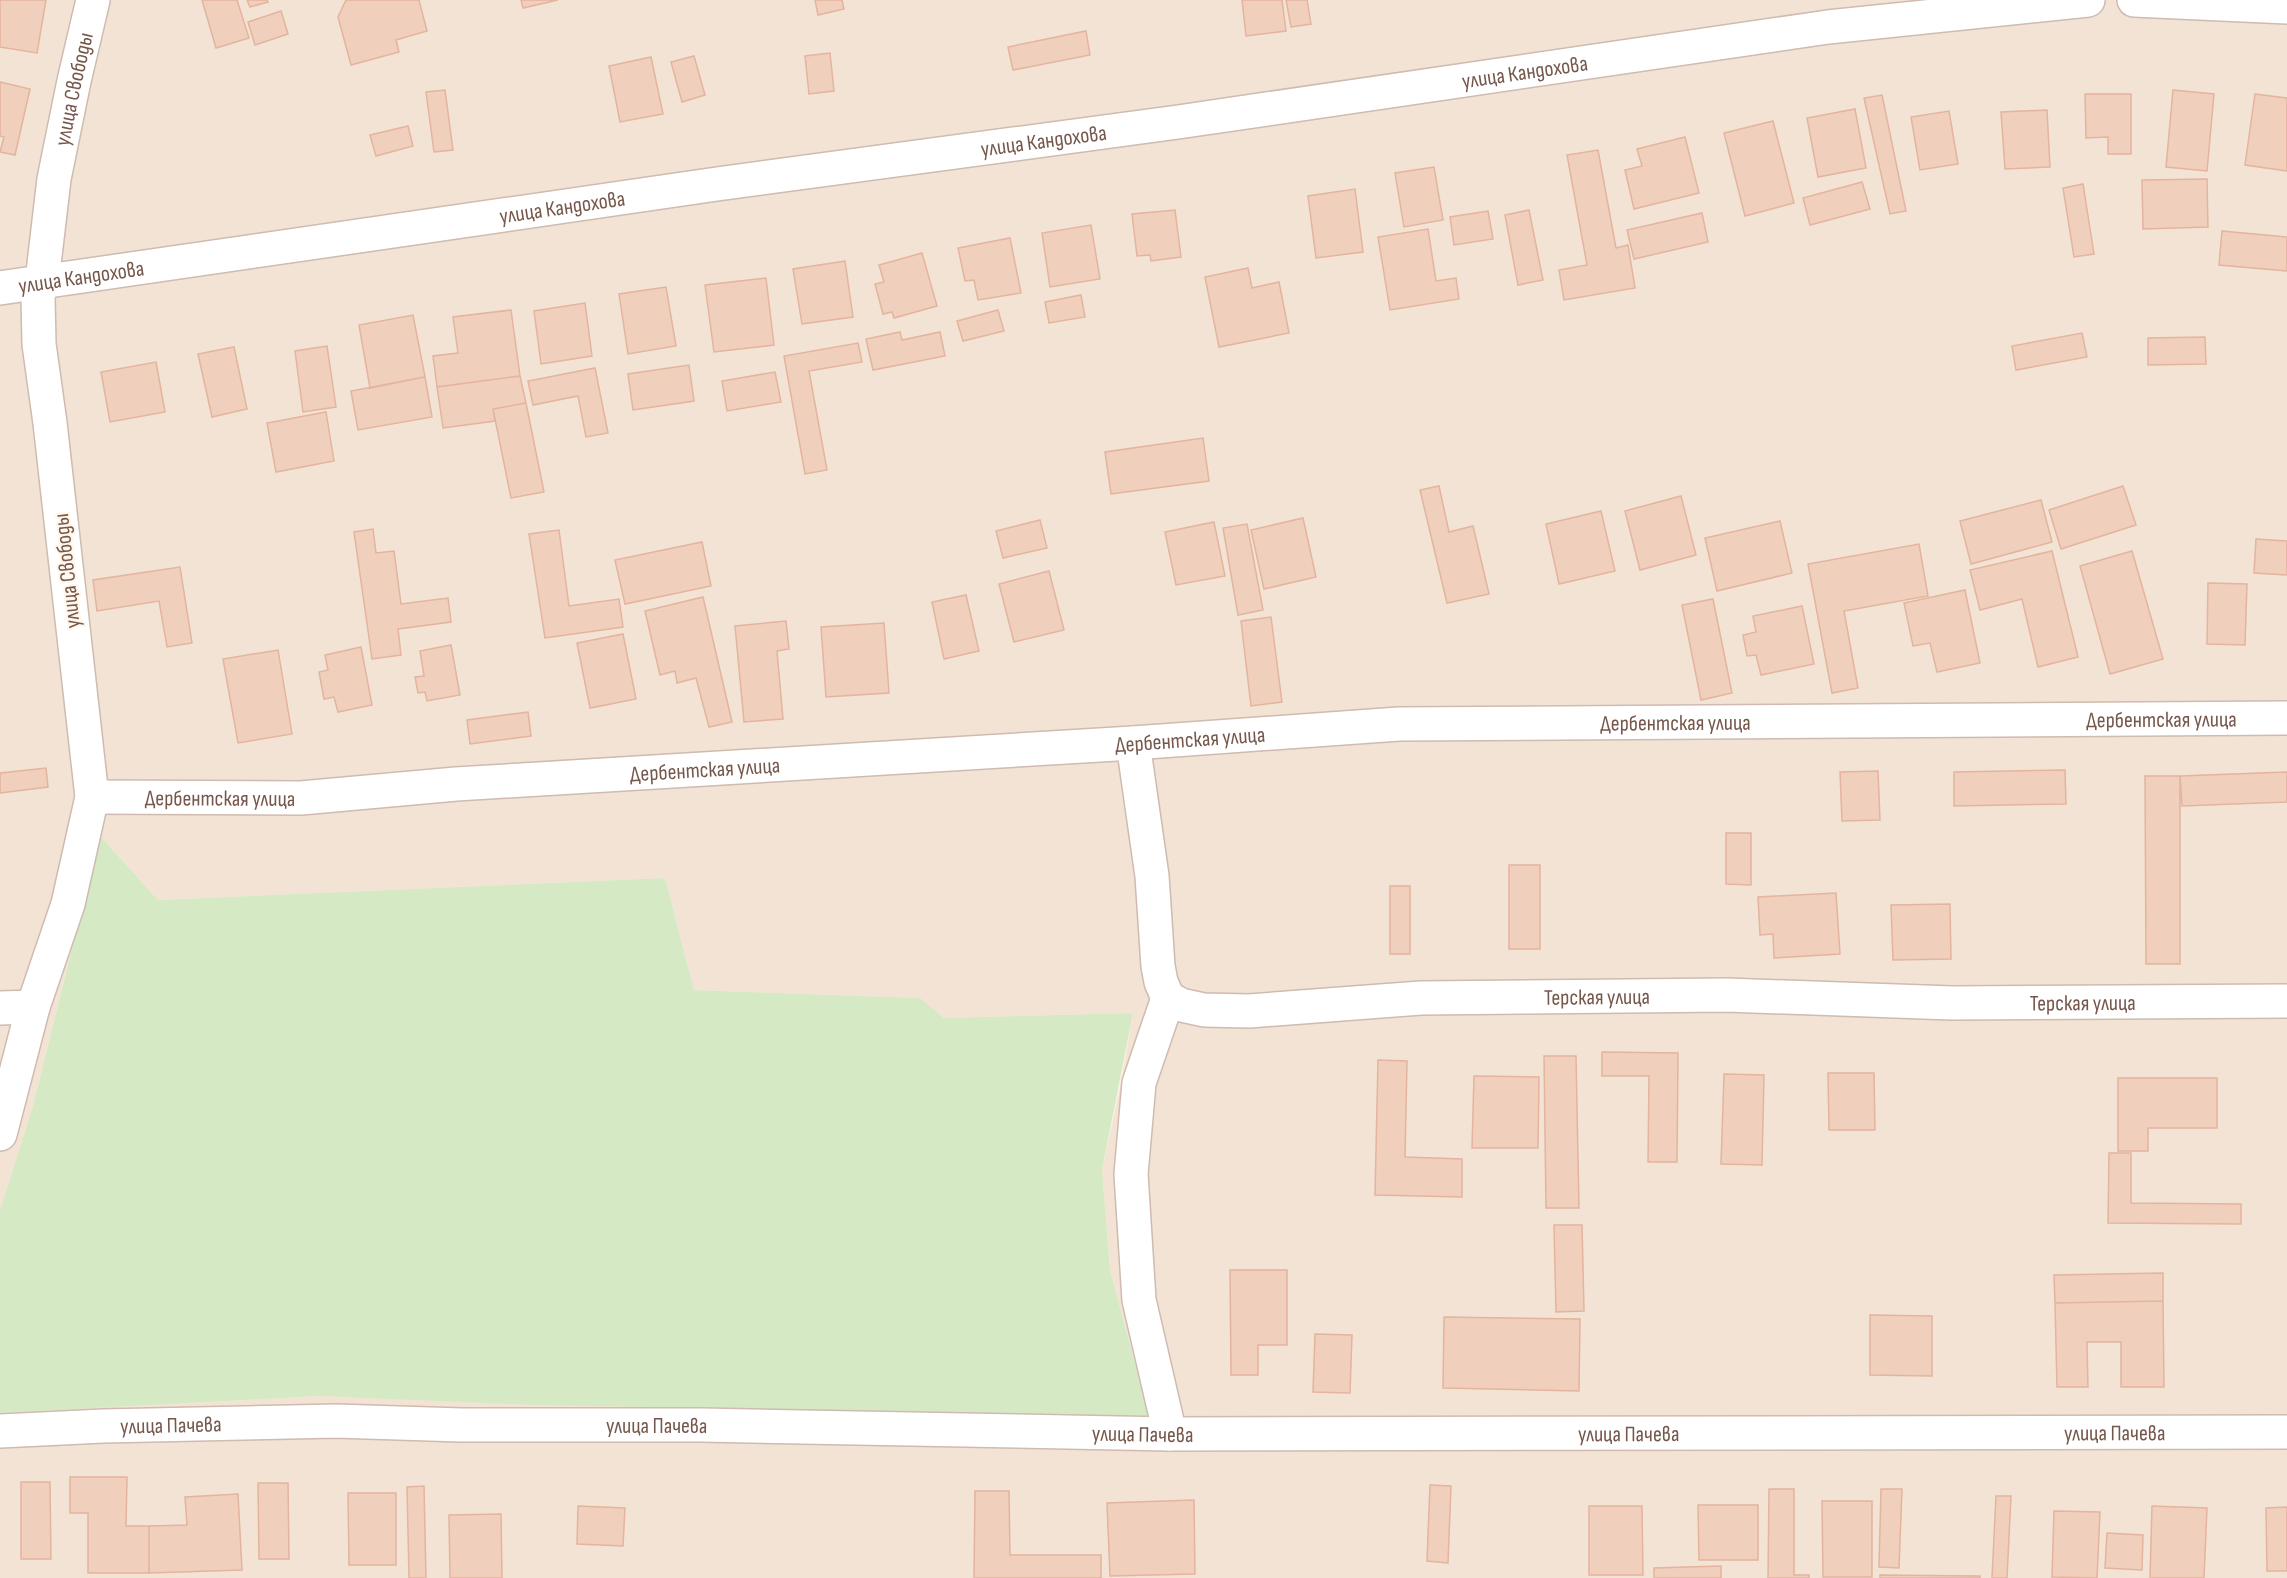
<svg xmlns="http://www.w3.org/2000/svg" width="2287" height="1578" font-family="'Sofia Sans Condensed',sans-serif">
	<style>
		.residential { fill: #f3e3d4 }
		.green { fill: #d5e9c4 }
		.building { fill: #f1cfbd; stroke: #e3b49e; stroke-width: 1.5 }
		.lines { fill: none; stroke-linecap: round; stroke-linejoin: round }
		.minor-casing { stroke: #cfbbaf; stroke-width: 36 }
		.minor { stroke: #fff; stroke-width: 33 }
		.labels { text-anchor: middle; stroke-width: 4.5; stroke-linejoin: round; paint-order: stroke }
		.street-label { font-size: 22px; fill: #75574b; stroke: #fff6ec }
	</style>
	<rect width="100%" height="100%" fill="#fcf2e5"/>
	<path class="residential" d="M0 0H2287V1578H0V1413L321 1396 1149 1416 1110 1270 1102 1170 1121 1083 1133 1013 944 1018 919 998 694 990 665 878 158 900 100 836 33 1106 0 1210Z"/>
	<path class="green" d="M100 836 158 900 665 878 694 990 920 998 944 1018 1133 1013 1102 1170 1110 1270 1149 1416 537 1405 321 1396 0 1413V1210L33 1106Z"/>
	<path class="building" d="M0 0H46L37 53 0 47Z
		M202 0H237L249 38 216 48Z
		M247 0H267L268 2 250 7Z
		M346 0H419L427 31 396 40 399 52 351 65 338 17Z
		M521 0H558L523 8Z
		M815 0H842L844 9 818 15Z
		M1242 0H1282L1286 31 1246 36Z
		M1286 0H1307L1311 24 1291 27Z
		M281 11 288 34 255 45 248 22Z
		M1086 31 1090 55 1013 70 1008 47Z
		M830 53 834 91 809 94 805 56Z
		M694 56 705 95 682 102 671 62Z
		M651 57 663 114 620 122 609 66Z
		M0 82 30 89 15 155 0 152 4 137 0 136Z
		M445 90 453 150 434 152 426 92Z
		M2173 90 2214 94 2207 171 2166 167Z
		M2085 94H2131V154H2108V137L2086 138Z
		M2255 94 2287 98V171L2245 165Z
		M1882 95 1906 211 1890 214 1864 98Z
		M1855 109 1866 168 1818 177 1807 118Z
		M2047 110 2050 167 2005 169 2001 112Z
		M1949 111 1958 164 1920 170 1911 117Z
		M1773 121 1794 203 1745 216 1724 133Z
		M408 126 413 146 376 156 370 135Z
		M1685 137 1699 193 1634 209 1625 170 1642 166 1637 149Z
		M1598 150 1616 248 1628 245 1635 288 1564 300 1559 270 1587 265 1567 155Z
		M1434 167 1443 220 1404 227 1395 173Z
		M2207 179 2208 227 2143 229 2142 180Z
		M1862 182 1870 209 1810 225 1803 198Z
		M2083 184 2094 254 2074 257 2063 188Z
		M1355 189 1363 252 1316 258 1308 196Z
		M1175 210 1181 257 1151 261 1150 255 1137 256 1132 214Z
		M1529 210 1543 280 1518 285 1505 215Z
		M1488 211 1493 239 1454 245 1450 217Z
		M1702 213 1708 242 1634 259 1627 230Z
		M1091 225 1100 279 1050 287 1042 233Z
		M1428 229 1436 281 1456 278 1459 299 1390 310 1378 237Z
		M2222 231 2287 237V271L2219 265Z
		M1010 238 1021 293 978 300 974 280 965 281 958 248Z
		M922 253 937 306 894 318 892 312 883 314 875 284 884 282 879 265Z
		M845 261 853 317 802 324 793 269Z
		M1248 268 1252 288 1279 282 1289 333 1219 347 1205 277Z
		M766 278 774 345 714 352 705 285Z
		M666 287 676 346 628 354 619 294Z
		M1081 295 1085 317 1049 323 1045 302Z
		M585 303 592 356 541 364 534 311Z
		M511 310 520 376 437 387 433 356 458 353 453 317Z
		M998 310 1004 331 963 341 957 321Z
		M413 315 425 377 370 388 359 325Z
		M900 332 902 340 940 332 945 356 873 370 866 339Z
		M2082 333 2087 357 2016 370 2012 346Z
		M2205 337 2206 364 2148 365V338Z
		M858 343 862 362 809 371 827 470 805 474 784 356Z
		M327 346 336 407 303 412 295 351Z
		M234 347 247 409 212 417 198 354Z
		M156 362 165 412 110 422 101 372Z
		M689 365 694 401 633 410 628 374Z
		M595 368 608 433 586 437 578 396 533 405 528 381Z
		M775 372 781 402 727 411 722 381Z
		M520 376 526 403 493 409 495 421 443 428 437 387Z
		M425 377 432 417 358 430 351 391Z
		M526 403 544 492 511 498 493 409Z
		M326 412 334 461 276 472 267 423Z
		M1203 438 1209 481 1111 494 1105 452Z
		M1439 486 1449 532 1473 526 1489 594 1447 603 1420 490Z
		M2123 486 2136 525 2061 549 2049 510Z
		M1681 496 1696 555 1640 570 1625 511Z
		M2041 500 2052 542 1971 564 1960 521Z
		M1601 511 1615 571 1559 584 1546 524Z
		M1303 518 1316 577 1264 589 1251 530Z
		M1040 520 1047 548 1003 558 996 531Z
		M1780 521 1792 573 1717 591 1705 538Z
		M1214 522 1225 576 1176 585 1165 532Z
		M1247 524 1263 610 1238 615 1223 528Z
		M373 529 376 553 394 551 401 604 448 598 451 622 398 629 401 655 372 659 354 532Z
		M559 530 569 606 619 599 623 627 545 638 529 534Z
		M2256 539 2287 541V575L2254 573Z
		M702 542 711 586 625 604 615 560Z
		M1919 544 1928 596 1844 611 1858 688 1832 693 1808 564Z
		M2052 551 2078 657 2038 667 2022 599 1980 610 1970 570Z
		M2132 551 2163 659 2110 674 2080 566Z
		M180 567 192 643 167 647 159 601 97 611 93 580Z
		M1049 571 1064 630 1014 642 999 584Z
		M2208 583 2247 584 2245 645 2207 644Z
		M1965 590 1980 663 1937 672 1930 643 1913 646 1904 603Z
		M966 595 979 651 944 659 932 602Z
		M703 597 732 722 709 727 696 678 677 683 675 671 660 675 645 611Z
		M1713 599 1732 693 1701 700 1682 605Z
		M1802 606 1814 664 1761 675 1756 655 1747 656 1743 635 1756 632 1753 616Z
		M1271 617 1282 702 1251 706 1241 621Z
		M786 621 789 649 777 651 783 719 744 722 735 626Z
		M884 623 889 693 826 697 821 627Z
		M623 634 636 699 590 708 577 643Z
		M451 645 460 695 427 701 425 692 418 693 415 677 424 676 420 651Z
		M361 647 372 705 338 712 334 697 324 699 319 672 328 670 325 655Z
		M278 650 292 734 238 743 223 659Z
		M528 712 531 736 470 744 467 720Z
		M46 768 48 787 0 793V773Z
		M2065 770 2066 804 1954 806V772Z
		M1878 771 1880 820 1842 821 1840 772Z
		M2287 772V802L2182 806 2180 776Z
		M2145 776H2180V964H2146Z
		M1726 833H1751V885L1726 884Z
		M1509 865H1540V949H1509Z
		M1390 886H1410V954H1390Z
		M1836 893 1840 954 1774 958 1773 934 1760 935 1758 897Z
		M1950 904 1951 959 1893 960 1891 905Z
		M1602 1052 1678 1053 1677 1162H1648L1649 1076H1602Z
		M1544 1056H1576L1579 1208H1546Z
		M1378 1060 1407 1061 1405 1157 1462 1159V1197L1375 1195Z
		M1828 1073H1874L1875 1130H1829Z
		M1724 1074 1764 1075 1762 1165 1721 1164Z
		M1474 1076 1539 1077 1538 1148H1472Z
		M2118 1078H2217V1128H2148V1151H2118Z
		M2109 1153H2131V1203L2241 1204V1224L2108 1223Z
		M1554 1225H1582L1584 1311 1556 1312Z
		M1230 1270H1287V1345H1258V1375H1231Z
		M2163 1273V1301L2055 1303 2054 1275Z
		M2163 1301 2164 1387H2121V1342H2087L2088 1387H2057L2055 1303Z
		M1870 1315 1932 1316V1376L1870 1375Z
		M1444 1317 1580 1319 1579 1391 1443 1388Z
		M1315 1334 1352 1335 1350 1393 1313 1392Z
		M70 1477H127L126 1526H149V1573H88V1513H70Z
		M21 1482H50L51 1559H21Z
		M258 1483H288L289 1559H259Z
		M1430 1485 1451 1486 1448 1563 1427 1561Z
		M424 1486 426 1578H409L407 1487Z
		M1769 1489H1794V1575H1809V1578H1768Z
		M1881 1489H1902L1899 1568 1879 1567Z
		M975 1491H1009L1010 1555H1101V1578H974Z
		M348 1493H396V1565H349Z
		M238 1494 242 1570 149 1573V1526L187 1525 185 1497Z
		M1996 1496H2011L2007 1578H1992Z
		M1194 1500 1195 1574 1110 1576 1107 1503Z
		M1822 1501H1872V1577H1823Z
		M1698 1505H1758V1560H1699Z
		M578 1506 625 1508 623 1546 577 1544Z
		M1589 1506H1642L1643 1575H1589Z
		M2152 1506 2207 1508 2204 1578H2150Z
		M2287 1507V1571H2267L2266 1508Z
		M2054 1511 2100 1512 2097 1578 2052 1577Z
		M501 1514 502 1578H450L449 1515Z
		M2107 1533 2143 1535 2142 1570 2105 1568Z
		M1721 1566V1578H1654V1568Z
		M1880 1575 1980 1576V1578H1880Z"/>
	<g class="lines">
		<defs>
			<g id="minor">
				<path d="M2134 0 2287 7"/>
				<path id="s1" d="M0 288 717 184 1178 122 1828 27 2088 0"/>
				<path id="s2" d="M1133 743 1152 876 1158 966 1161 982 1168 998 1181 1005 1204 1010 1249 1011 1421 998 1726 995 1952 1003 2287 1001"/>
				<path id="s3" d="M92 797 301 798 456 784 1133 743 1399 724 2287 718"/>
				<path d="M1168 998 1139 1083 1131 1174 1139 1300 1170 1434"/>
				<path d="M0 1008 33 1007"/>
				<path id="s4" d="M0 1134 33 1007 68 904 92 797 50 423 39 344 38 297 42 281 54 179 74 81 93 0"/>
				<path id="s5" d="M0 1431 103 1426 336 1421 461 1425H702L1170 1434 2287 1432"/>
			</g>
		</defs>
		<use href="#minor" class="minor-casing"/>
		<use href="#minor" class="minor"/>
	</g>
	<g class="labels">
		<g class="street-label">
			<text dy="8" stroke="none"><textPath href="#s1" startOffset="1540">улица Кандохова</textPath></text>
			<text dy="8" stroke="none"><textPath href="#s4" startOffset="1064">улица Свободы</textPath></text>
			<text dy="8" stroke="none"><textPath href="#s1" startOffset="1054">улица Кандохова</textPath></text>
			<text dy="8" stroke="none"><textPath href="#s1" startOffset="568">улица Кандохова</textPath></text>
			<text dy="8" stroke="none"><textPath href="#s1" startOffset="82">улица Кандохова</textPath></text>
			<text transform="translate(66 571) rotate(-96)" y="8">улица Свободы</text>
			<text dy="8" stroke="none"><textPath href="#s3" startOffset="2072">Дербентская улица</textPath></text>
			<text dy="8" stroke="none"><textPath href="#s3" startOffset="1586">Дербентская улица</textPath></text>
			<text dy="8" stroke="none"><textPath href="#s3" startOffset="1100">Дербентская улица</textPath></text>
			<text dy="8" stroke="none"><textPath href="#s3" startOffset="614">Дербентская улица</textPath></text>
			<text dy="8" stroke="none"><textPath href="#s3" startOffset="128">Дербентская улица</textPath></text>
			<text dy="8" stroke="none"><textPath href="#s2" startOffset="690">Терская улица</textPath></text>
			<text dy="8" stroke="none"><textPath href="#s2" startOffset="1176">Терская улица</textPath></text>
			<text dy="8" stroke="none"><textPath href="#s5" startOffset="171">улица Пачева</textPath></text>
			<text dy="8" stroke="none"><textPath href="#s5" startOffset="657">улица Пачева</textPath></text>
			<text dy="8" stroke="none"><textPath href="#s5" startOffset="2115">улица Пачева</textPath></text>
			<text dy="8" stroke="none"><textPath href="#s5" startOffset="1143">улица Пачева</textPath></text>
			<text dy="8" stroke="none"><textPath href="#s5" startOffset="1629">улица Пачева</textPath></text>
		</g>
	</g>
</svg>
